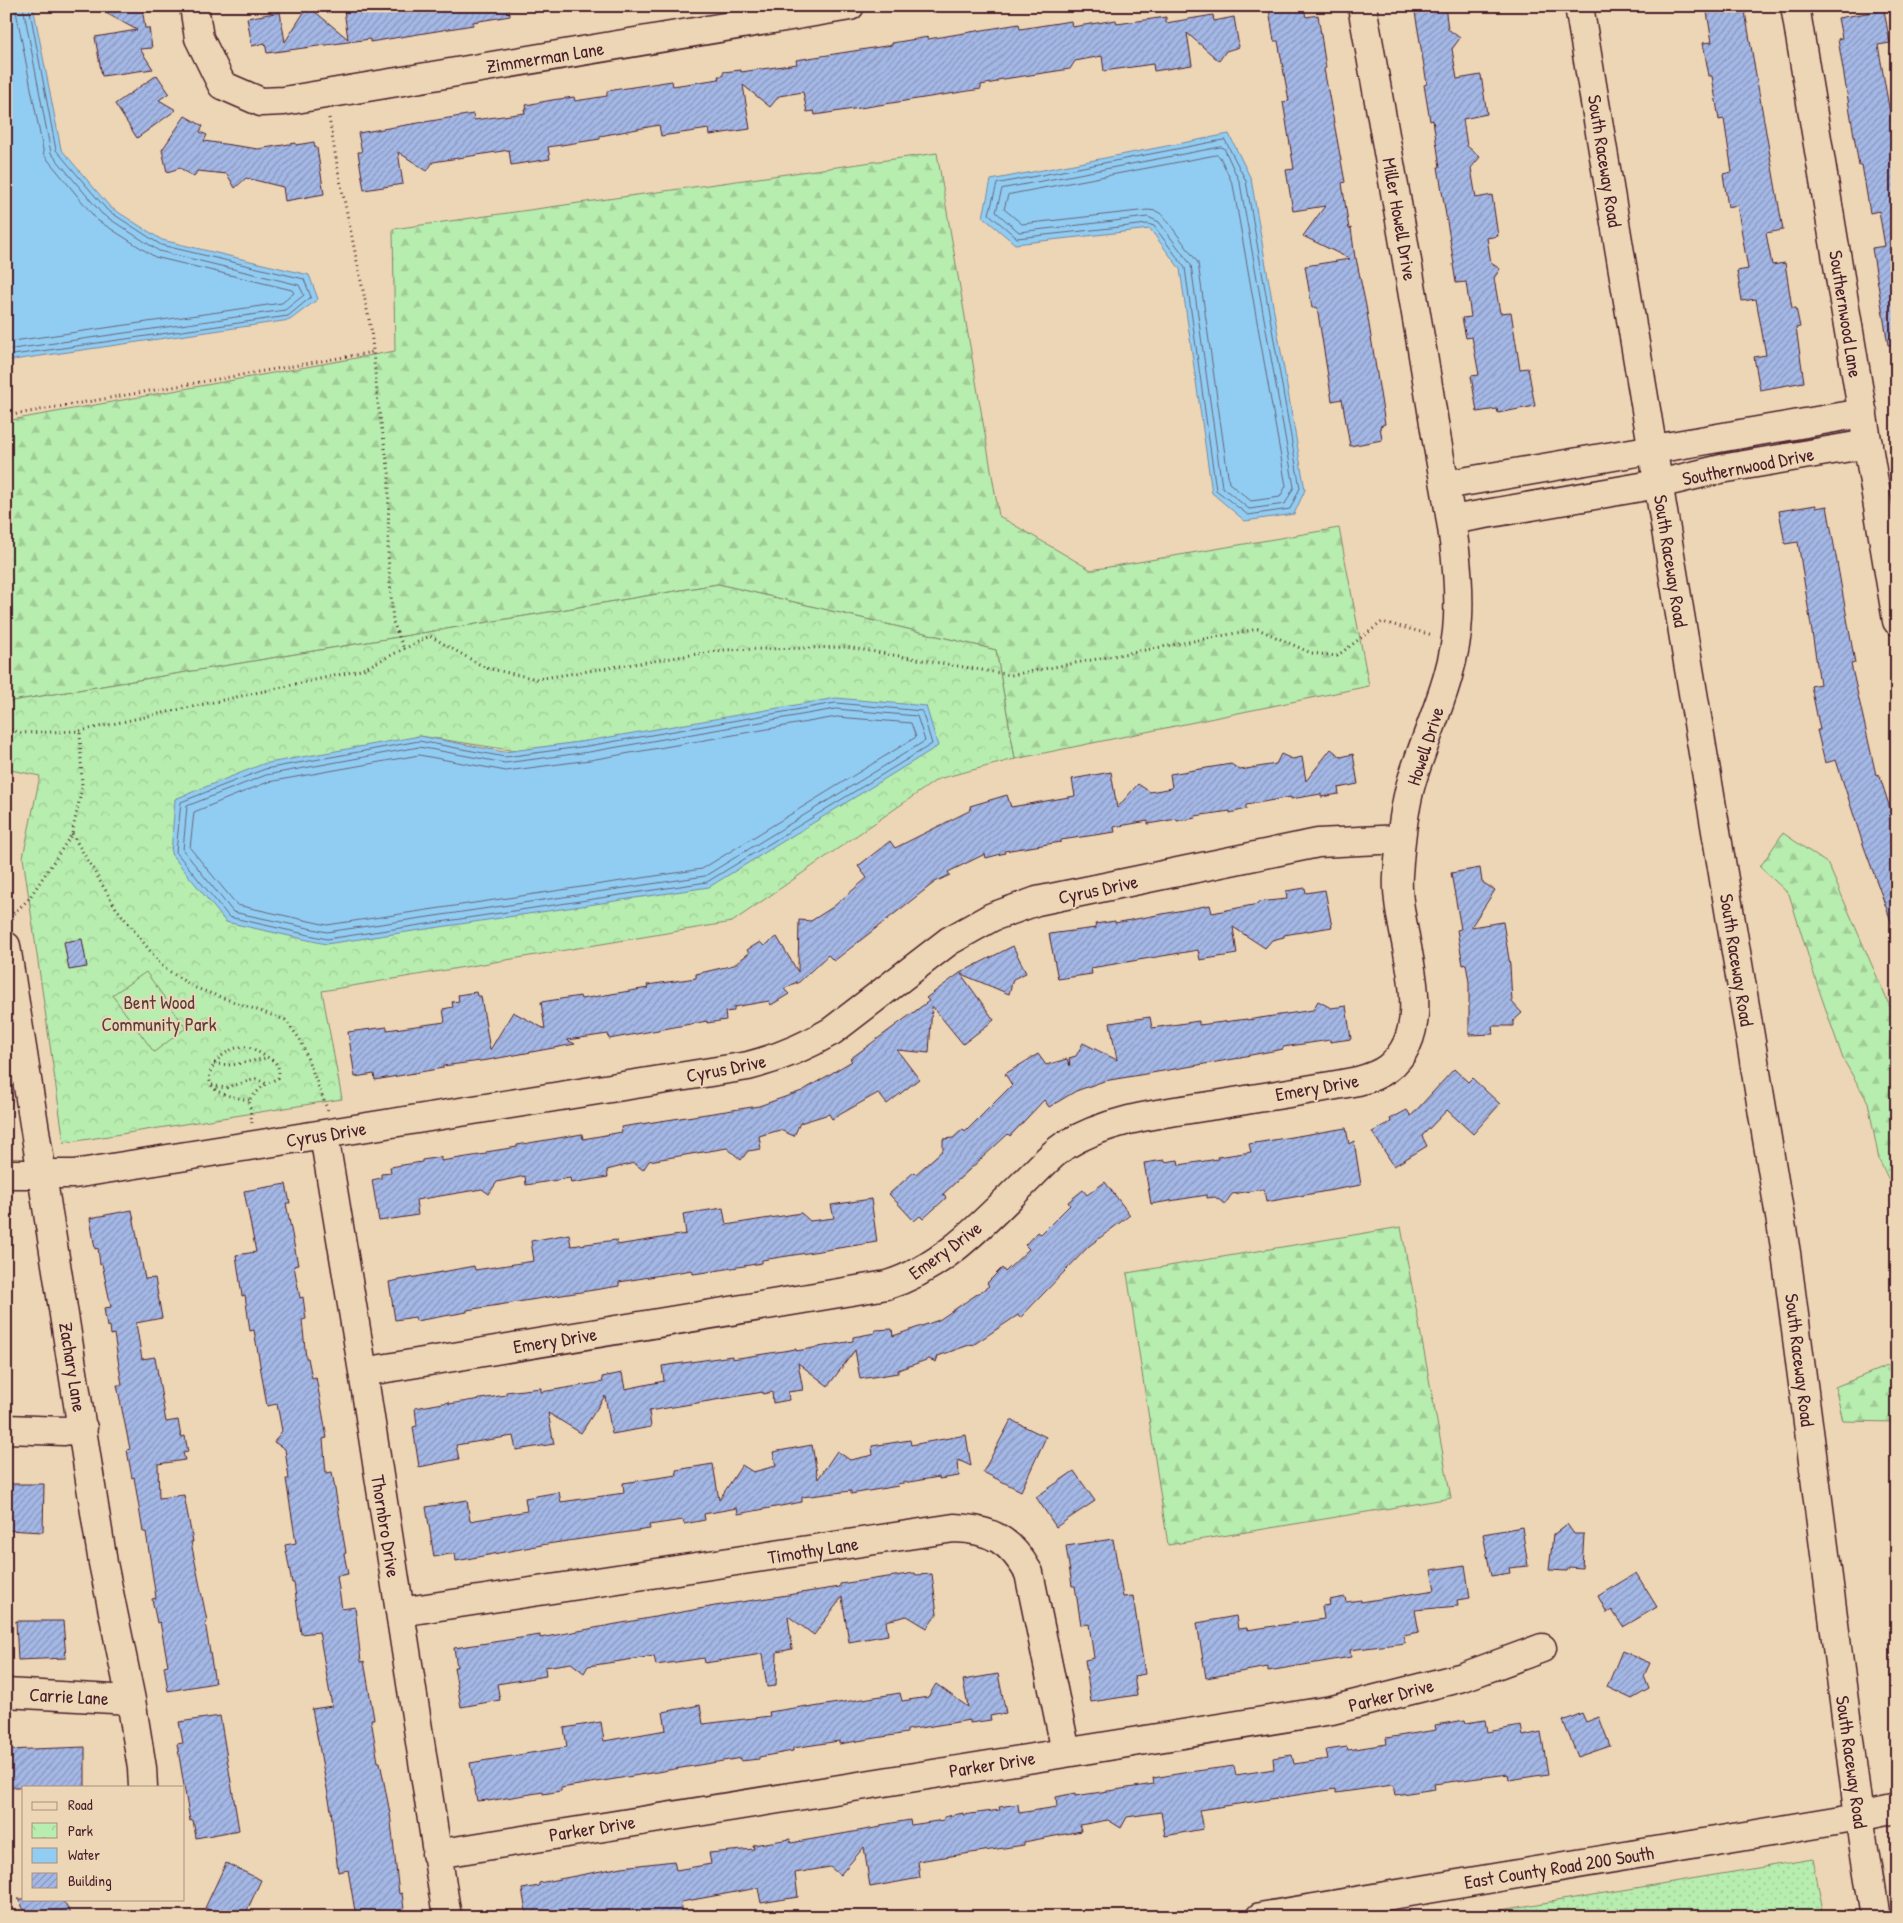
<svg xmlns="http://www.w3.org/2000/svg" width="1903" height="1923" font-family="'Patrick Hand',sans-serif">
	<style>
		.grass { fill: url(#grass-dots); stroke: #80866c }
		.forest { fill: url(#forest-firs); stroke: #80866c }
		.park { fill: url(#park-crowns); stroke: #80866c; fill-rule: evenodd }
		.pitch { fill: #b7edae; stroke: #80866c }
		.water { fill: #91cdf2; stroke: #7587a2 }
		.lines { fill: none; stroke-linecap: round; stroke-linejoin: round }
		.shore { stroke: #66657b; stroke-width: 1 }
		.building { fill: url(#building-hatch); stroke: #4a1f2b }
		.minor-casing { stroke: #4a1f2b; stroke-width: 31 }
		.major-casing { stroke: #4a1f2b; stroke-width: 31 }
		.path { stroke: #4a1f2b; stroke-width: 3; stroke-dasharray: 1 4; stroke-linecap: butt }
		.minor { stroke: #edd6b5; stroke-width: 28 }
		.major { stroke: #edd6b5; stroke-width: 28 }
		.labels { text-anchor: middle; stroke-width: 4; stroke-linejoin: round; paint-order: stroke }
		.street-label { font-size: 19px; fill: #4a1f2b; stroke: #edd6b5 }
		.park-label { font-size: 19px; fill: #5a3e3f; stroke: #edd6b5 }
	</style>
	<defs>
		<pattern id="grass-dots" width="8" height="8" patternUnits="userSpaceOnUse" patternTransform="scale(1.25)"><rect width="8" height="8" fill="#b7edae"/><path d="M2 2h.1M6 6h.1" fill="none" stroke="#9fcb96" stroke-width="1.8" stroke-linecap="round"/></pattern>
		<pattern id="forest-firs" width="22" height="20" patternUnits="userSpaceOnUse" patternTransform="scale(1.25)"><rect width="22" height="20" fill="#b7edae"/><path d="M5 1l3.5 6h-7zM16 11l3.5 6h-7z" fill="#9fcb96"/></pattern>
		<pattern id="park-crowns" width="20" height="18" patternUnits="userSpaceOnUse" patternTransform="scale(1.25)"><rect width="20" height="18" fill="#b7edae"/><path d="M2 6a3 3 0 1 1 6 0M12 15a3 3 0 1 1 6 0" fill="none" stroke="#9fcb96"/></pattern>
		<pattern id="building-hatch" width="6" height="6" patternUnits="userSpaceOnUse" patternTransform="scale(1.25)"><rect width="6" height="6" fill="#a4b8e6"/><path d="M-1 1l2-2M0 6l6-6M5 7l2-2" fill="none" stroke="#8895bb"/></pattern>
	</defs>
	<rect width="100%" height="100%" fill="#edd6b5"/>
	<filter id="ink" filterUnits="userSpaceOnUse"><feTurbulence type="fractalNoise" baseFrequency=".02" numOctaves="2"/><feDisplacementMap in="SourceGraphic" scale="10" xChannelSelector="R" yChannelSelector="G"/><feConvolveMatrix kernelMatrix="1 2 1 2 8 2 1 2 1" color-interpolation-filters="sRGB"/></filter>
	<g filter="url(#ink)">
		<path class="grass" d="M1813 1859 1824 1917H1458Z"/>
		<path class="forest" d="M937 153 999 516 1091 570 1339 528 1369 686 1015 759 996 650 718 584 6 702V421L395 351 393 229Z
			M1783 833 1828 864 1897 1023V1196L1879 1160 1868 1102 1843 1059 1817 984 1789 894 1760 867Z
			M1401 1227 1451 1498 1168 1545 1127 1273Z
			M1897 1362V1422L1843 1421 1835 1387Z"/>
		<path class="park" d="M718 584 996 650 1015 759 938 779 732 922 322 991 342 1099 64 1143 23 857 40 776 6 769V702ZM420 736 516 751 587 741 326 944Z"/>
		<path class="pitch" d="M146 972 186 1028 154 1052 112 995Z"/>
		<path class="water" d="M6 6H33L61 149 110 207 162 240 309 275 318 299 290 320 6 361Z
			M1229 134 1251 179 1305 490 1294 514 1245 521 1212 493 1180 269 1150 229 1015 244 983 217 991 180Z
			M836 698 926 706 938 746 709 887 326 944 226 922 171 854 175 799 263 764 420 736 504 752 587 741Z"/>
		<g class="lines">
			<path class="shore" d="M1225 140 1246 181 1300 488 1290 509 1248 515 1216 490 1185 268 1154 226 1148 224 1017 238 989 214 997 184Z
				M1221 147 1224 148 1240 183 1294 487 1285 504 1249 509 1222 487 1191 265 1159 222 1148 217 1019 232 996 212 1002 189Z
				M1217 155 1220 157 1233 185 1286 486 1280 497 1251 501 1229 483 1198 263 1163 215 1156 211 1148 210 1022 224 1004 209 1008 195Z
				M6 342 282 303 294 293 292 290 155 257 97 220 44 155 15 6
				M6 350 285 310 304 295 299 285 159 251 102 214 51 153 23 6
				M6 356 288 316 311 297 304 279 161 245 107 210 56 150 29 6
				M836 703 922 711 932 744 707 882 327 939 229 917 176 852 181 802 265 769 419 741 505 757 588 746Z
				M836 709 917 716 925 741 705 876 327 932 233 912 183 850 187 806 266 775 419 747 505 763 589 752Z
				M837 717 911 723 916 737 702 869 327 925 237 905 190 848 194 812 268 782 419 755 506 771 590 760Z"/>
		</g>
		<path class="building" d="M93 6H142L145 28H149L152 48 140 49 153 69 102 76 95 37 137 30Z
			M308 6 348 39 344 10 350 9 351 6H509L510 16 473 22V25L370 42V39L267 53 265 43 252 46 247 18 280 12 285 42Z
			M1285 6H1301V9L1304 8 1306 17 1318 15 1326 68 1324 69 1345 182 1342 183 1349 229 1351 228 1355 258H1356L1366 306 1385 424 1380 426 1382 440 1350 446 1342 399 1332 401 1317 307 1312 308 1305 266 1350 259 1303 236 1325 206 1293 211 1286 170 1294 169 1283 102 1289 101 1278 41H1274L1269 9Z
			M1414 6H1445L1448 29 1460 38 1452 49 1457 79 1481 75 1487 114 1463 119 1467 146 1480 157 1471 168 1476 198 1492 195 1498 236 1487 238 1491 263 1500 269 1494 278 1500 313 1511 312 1520 369 1528 368 1535 406 1498 413 1497 409 1477 412 1471 376 1479 375 1472 337 1466 338 1462 318 1471 317 1466 282 1456 283 1453 264H1454L1438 167H1440L1433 120 1430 121 1424 85 1427 84Z
			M1706 6H1744L1783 230 1766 233 1772 265 1785 263 1792 308H1796L1800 327 1796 328 1804 382 1760 390 1754 357 1766 355 1756 299 1742 301 1737 271 1748 269 1737 205 1728 207 1723 174 1732 172 1724 119 1719 120 1712 76H1709L1703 43 1712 42Z
			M1884 10 1890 43 1878 45 1895 141H1897V344L1888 345 1872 248 1885 246 1879 211 1870 213 1862 165 1859 166 1838 39 1842 38 1838 18Z
			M1213 15 1214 21 1234 17 1239 47 1226 51 1219 61 1187 33 1192 65 1154 71 1153 64 1104 71 1102 56 1075 61 1070 69 997 80V82L981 85V89L815 115 814 111 807 112 803 92 779 96 770 107 743 85 750 129 710 135 709 129 661 136 659 125 600 136V139L548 147 550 159 511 165 509 150 433 162 427 171 398 152 403 184 364 190 358 152H362L358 133 473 114 474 120 525 113 524 109H527L526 105 552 100 574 97 575 101 607 96V91L672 81 673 86 719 79 718 76H723V72L741 70V72L797 64 796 60 892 45V43L928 37V39L1019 24 1020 29 1071 21 1072 27 1116 20 1117 24 1166 17V23Z
			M157 75 169 93 159 100 176 110 137 138 115 104Z
			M185 116 203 126 200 132 207 135 204 141 258 149 296 143V145L314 142 315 147 317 148 324 194 285 201 283 187 246 178 235 188 227 174 197 171 194 177 180 168 167 172 162 150Z
			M1816 505V508L1827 506 1855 663 1851 664 1876 775 1879 774 1897 830V928L1894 929 1863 844 1836 760 1825 763 1817 730H1820L1811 686 1820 684 1798 542 1785 544 1779 511Z
			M1331 749 1341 757 1353 754 1358 784 1338 788 1339 794 1321 797V794L1291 799V797L1246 805V809L1230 813V811L1195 816 1196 818 1177 821V819L1148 824V821L1114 827 1115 832 1061 840V842L1004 851 1005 853 986 858 985 854 948 872 950 875 935 882 834 961 828 955 797 984V982L784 989 789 994 771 1005 769 1001 734 1007V1011L725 1012 726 1020 707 1023V1021L609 1039 608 1034 567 1040 575 1044 488 1060 443 1066V1068L375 1080 374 1074 355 1077 348 1032 387 1027V1030L445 1022 443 1009 453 1007 452 1002 459 1001 458 995 476 992 477 996H481L490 1050 513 1012 545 1029 541 1002 580 996 581 999 648 988 647 985 696 978V974L734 965 749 953 747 950 760 942 764 946 777 937 798 972 799 920 811 921 833 907 867 878 858 866 890 841 895 848 971 810 970 806 1007 795 1011 807 1075 796 1072 779 1111 772 1117 808 1138 784 1150 792 1172 788 1170 774 1231 764 1240 770 1276 764 1281 754 1292 759 1302 757 1306 781Z
			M1480 868 1482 882 1495 890 1471 927 1503 922 1510 965 1512 1002 1522 1013 1513 1021V1026H1492L1493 1034 1469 1035V982L1466 964 1463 965 1457 930 1461 929 1451 873Z
			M1305 888 1306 893 1325 890 1332 927 1284 935V937L1272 940 1265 948 1233 927 1237 954 1200 960 1198 950 1091 968 1092 974 1058 979 1049 934 1096 928 1095 924 1115 921V923L1210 905 1212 913 1258 904V902L1287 899 1286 891Z
			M82 939 87 967 69 970 64 942Z
			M1013 946 1026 973 1013 979 1009 994 961 974 994 1020 963 1044 932 1006 929 1053 897 1050 919 1079 887 1104 878 1093 832 1119 829 1114 800 1123 794 1136 780 1130 759 1136 761 1149 748 1151 741 1160 727 1148 649 1161 643 1170 634 1163 607 1170 608 1177 571 1183 570 1178 526 1185 525 1176 497 1182 489 1194 482 1189 416 1200 418 1215 379 1221 372 1180 381 1178V1174L391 1173 390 1167 422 1162V1160L441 1157V1161L486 1154V1152L517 1147V1145L582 1134 583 1139 622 1132 621 1127 759 1106 802 1091 852 1061 850 1059 929 1001 926 998 960 973Z
			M1318 1001 1331 1008 1346 1006 1351 1039 1330 1042V1040L1283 1047V1049L1240 1057V1058L1104 1081 1076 1091 1049 1107 1044 1100 1010 1136 1008 1134 943 1194 946 1198 923 1219 920 1216 914 1221 889 1194 914 1172 916 1174 943 1150V1139L953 1138 963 1129 965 1132 1012 1085 1005 1074 1038 1054 1046 1065 1067 1059 1070 1066 1069 1058 1076 1056 1083 1043 1117 1060 1110 1023 1150 1017 1152 1028 1199 1021V1025L1247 1019V1020L1313 1010Z
			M1454 1069 1468 1082 1472 1078 1500 1104 1473 1134 1447 1110 1422 1136 1427 1146 1394 1166 1372 1132 1391 1122 1390 1119 1407 1110 1411 1116Z
			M1346 1128 1349 1144 1354 1141 1361 1185 1266 1202 1264 1189 1232 1194 1225 1204 1215 1197 1207 1198V1195L1151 1204 1144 1163 1164 1160 1165 1162 1178 1160 1179 1165 1218 1159 1217 1157 1251 1152 1249 1144Z
			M1105 1182 1130 1215 1089 1246 1020 1318 1018 1315 973 1345 972 1344 938 1356 936 1362 929 1359 898 1370V1373L860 1379 855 1350 828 1386 798 1363 803 1390 788 1392 789 1400 773 1403 772 1392 763 1394V1392L649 1411 651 1427 612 1434 605 1396 581 1433 548 1413 554 1444 516 1450 513 1436 456 1445 459 1459 419 1467 413 1427 417 1426 415 1408 449 1402V1404L506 1395V1392L541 1388V1392L603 1382 602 1377 622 1373 625 1389 664 1381 662 1366 732 1356V1359L796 1349V1351L853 1341V1337L875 1333V1330L892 1329 893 1336 939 1320 989 1286 987 1283 1002 1268 1005 1272 1029 1249 1025 1245 1037 1232 1041 1234 1070 1205 1068 1202 1083 1190 1087 1195Z
			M286 1184 290 1203H286L298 1265 294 1266 300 1298 303 1297 306 1319 302 1320 306 1358H308L312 1378 316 1377 327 1438 323 1439 326 1473 332 1472 346 1553 344 1554 348 1574 337 1576 342 1609 355 1607 361 1662 364 1661 374 1719H371L378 1762H380L390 1813 399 1894 402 1893 405 1917H356L348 1870 338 1872 331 1810 312 1709 332 1706 319 1632 301 1634 294 1583H292L285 1545 296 1543 286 1479H289L285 1449 274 1442 282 1431 277 1404 267 1406 254 1330 250 1331 245 1295 242 1296 236 1255 256 1252 244 1191Z
			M871 1199 877 1242 762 1260V1263L714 1271 693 1274 692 1270 619 1282V1286L467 1310V1312L416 1321 415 1317 395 1320 389 1282 474 1266 475 1270 534 1261 531 1241 569 1234 571 1246 616 1240 617 1245 686 1234 683 1214 723 1208 726 1225 801 1213 810 1221 834 1218 831 1205Z
			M132 1210 145 1279 155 1278 162 1318 136 1323 142 1359 155 1357 166 1422 178 1420 181 1437 185 1436 188 1452 183 1453 185 1460 158 1464 159 1498 184 1495 193 1542H191L207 1621 205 1622 215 1683 168 1691 164 1666 168 1665 160 1622 157 1623 152 1599 156 1598 146 1532H143L134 1477 132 1478 127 1450 130 1449 117 1385H122L114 1334 111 1335 110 1326 107 1327 104 1308 111 1307 102 1264 100 1265 98 1248 95 1249 90 1218Z
			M1011 1420 1046 1437 1021 1491 983 1472Z
			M966 1435 971 1466 958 1460 959 1476 939 1479V1477L897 1484 898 1486 851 1494V1491L802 1497V1502L738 1514 737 1508 704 1514 705 1520 684 1524 683 1520 649 1525 650 1529 547 1544 456 1561 455 1553 434 1557 426 1507 467 1500 470 1521 527 1511 525 1498 559 1492 561 1502 624 1493 623 1483 677 1475 676 1470 713 1464 719 1500 742 1465 753 1472 776 1466 773 1452 812 1445 818 1479 837 1451 850 1460 873 1455 872 1446 910 1440 911 1445Z
			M1074 1471 1095 1501 1056 1527 1036 1497Z
			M6 1484H44L43 1532 6 1530Z
			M1567 1524 1574 1534H1584L1582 1568 1569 1567 1567 1571 1549 1570 1553 1535Z
			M1522 1527 1528 1566 1509 1568 1510 1573 1491 1576 1483 1534Z
			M1113 1539 1123 1597 1133 1596 1145 1674 1134 1676 1137 1695 1091 1702 1085 1660 1094 1658 1089 1624 1081 1625 1075 1586H1072L1066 1546Z
			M1465 1565 1470 1598 1457 1600 1458 1606 1415 1610 1419 1632 1403 1635 1405 1643 1350 1650 1351 1657 1268 1671V1667L1206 1678 1197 1623 1236 1616 1238 1629 1247 1628V1630L1324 1619 1322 1606 1330 1605 1329 1600 1345 1597 1346 1602 1361 1600V1602L1435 1590 1431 1570Z
			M915 1573 916 1575 932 1574 937 1614 927 1628 907 1616 886 1621 888 1635 849 1642 842 1597 814 1635 788 1616 792 1649 777 1652 776 1686 767 1687 762 1654 705 1663 704 1658 656 1665 654 1656 588 1666 584 1673 571 1663 545 1667 546 1676 497 1684 500 1700 461 1707 454 1667H457L454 1648 540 1635V1638L715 1606 840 1587V1584Z
			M1636 1573 1657 1607 1623 1627 1612 1610 1607 1613 1598 1596Z
			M16 1621H63L66 1658 18 1660Z
			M1622 1651 1650 1663 1644 1676 1649 1689 1632 1699 1607 1687Z
			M998 1674 1006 1713 990 1716 991 1720 970 1723V1720L907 1730V1733L839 1744V1741L793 1748V1751L759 1757V1759L741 1761V1758L561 1788V1791L543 1794V1792L488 1801V1800L477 1801 470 1763 567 1747 564 1728 601 1722 604 1741 666 1730 663 1712 700 1705 703 1724 770 1716 769 1712 807 1706V1708L900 1693 902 1701 928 1697 936 1684 968 1707 963 1680Z
			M1582 1713 1586 1722 1599 1717 1610 1746 1578 1757 1563 1721Z
			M220 1716 239 1830 196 1838 193 1820 190 1821 177 1744 183 1743 179 1722Z
			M1465 1720 1466 1723 1485 1720 1487 1732 1521 1726 1523 1736 1541 1732 1548 1774 1509 1780 1508 1774 1434 1784 1435 1789 1395 1795 1393 1785 1336 1793V1789L1199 1810 1203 1829 1165 1836 1161 1812 1127 1817 1121 1828 1108 1820 1080 1825 1081 1831 1024 1842V1845L918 1861 920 1878 870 1887 864 1847 840 1875 830 1867 795 1873 798 1897 761 1903 758 1888 681 1902 683 1914 668 1917H527L522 1889 539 1886V1883L622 1867 674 1861 676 1870 711 1864 709 1853 754 1849 753 1845 790 1839 791 1843 881 1827V1825L910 1820 911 1825 944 1820V1817L963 1813V1815L1000 1810 999 1807 1018 1804 1019 1813 1057 1807 1056 1797 1075 1793V1796L1154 1784 1153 1778 1189 1772 1234 1766 1236 1775 1274 1769 1273 1758 1292 1755 1294 1764 1328 1759 1326 1750 1347 1747 1348 1750 1387 1744 1386 1738 1436 1730 1435 1725Z
			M85 1747V1787H6V1750Z
			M226 1863 261 1880 244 1917H225L205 1908Z
			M18 1899H62L73 1917H28Z"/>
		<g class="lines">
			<defs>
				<path id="minor" d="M194 6 199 38 222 85 261 102 284 101 850 6
					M1795 6 1897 621
					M1445 485 1863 413
					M1451 520 1658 484 1721 469 1868 444
					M6 946 103 1563 131 1700 142 1768 143 1787
					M324 1135 363 1372 447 1917
					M6 1174H74L748 1066C779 1058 805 1047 832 1031L949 941 992 917 1037 901 1318 843 1401 839
					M363 1372 887 1285C943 1268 984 1222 1025 1182 1038 1170 1049 1156 1064 1146 1109 1118 1164 1113 1216 1105 1263 1097 1310 1090 1358 1081 1369 1078 1379 1075 1388 1068 1443 1025 1394 933 1398 875 1400 844 1403 811 1412 780 1428 728 1456 674 1458 618 1461 553 1444 487 1434 423 1412 284 1387 145 1362 6
					M6 1429 64 1431 83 1428
					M400 1612 954 1528C992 1529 1011 1541 1029 1573L1066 1752
					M6 1693 131 1700
					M436 1854 1332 1710 1463 1677 1542 1648
					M1260 1917 1859 1817 1897 1809"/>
				<path id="major" d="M1579 6 1786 1253 1859 1817 1875 1917"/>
			</defs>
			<use href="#minor" class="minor-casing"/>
			<use href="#major" class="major-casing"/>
			<path class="path" d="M329 118 338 170 371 329 378 404 389 473 388 555 393 622 404 649
				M6 416 373 352
				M6 728 21 733 80 731 361 670 430 636 486 668 537 679 723 650 846 647 1011 675 1258 629 1311 653 1337 656 1382 622 1433 635
				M72 834 116 908 163 967 193 987 285 1020 300 1039 328 1111
				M6 920 28 900 72 834 82 788 80 731
				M214 1064 232 1065 267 1058
				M212 1085 225 1088 256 1079 267 1084
				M249 1100C239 1098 224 1096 216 1090 196 1074 227 1044 246 1047 253 1047 260 1054 267 1057 276 1061 281 1068 278 1078L264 1085 249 1100 252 1123"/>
			<use href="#minor" class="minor"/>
			<use href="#major" class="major"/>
		</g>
	</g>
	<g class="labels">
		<g class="street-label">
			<text transform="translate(545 57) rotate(-9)" y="7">Zimmerman Lane</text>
			<text transform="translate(1605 161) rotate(81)" y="7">South Raceway Road</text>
			<text transform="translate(1400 219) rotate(80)" y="7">Miller Howell Drive</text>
			<text transform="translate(1846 314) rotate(81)" y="7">Southernwood Lane</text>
			<text transform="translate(1748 466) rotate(-11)" y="7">Southernwood Drive</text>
			<text transform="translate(1671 561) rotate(81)" y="7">South Raceway Road</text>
			<text transform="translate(1425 746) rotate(-72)" y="7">Howell Drive</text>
			<text transform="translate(1098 889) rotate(-12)" y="7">Cyrus Drive</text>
			<text transform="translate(1737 960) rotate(81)" y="7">South Raceway Road</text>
			<text transform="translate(726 1068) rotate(-11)" y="7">Cyrus Drive</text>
			<text transform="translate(1317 1087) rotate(-10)" y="7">Emery Drive</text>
			<text transform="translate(326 1134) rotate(-9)" y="7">Cyrus Drive</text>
			<text transform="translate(945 1250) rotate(-36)" y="7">Emery Drive</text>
			<text transform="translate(555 1340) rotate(-9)" y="7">Emery Drive</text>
			<text transform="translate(1800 1360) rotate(83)" y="7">South Raceway Road</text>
			<text transform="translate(73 1367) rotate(81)" y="7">Zachary Lane</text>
			<text transform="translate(386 1526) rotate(81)" y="7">Thornbro Drive</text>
			<text transform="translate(813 1550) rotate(-9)" y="7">Timothy Lane</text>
			<text transform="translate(1391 1695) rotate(-14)" y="7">Parker Drive</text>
			<text transform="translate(69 1696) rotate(3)" y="7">Carrie Lane</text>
			<text transform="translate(1852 1762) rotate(82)" y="7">South Raceway Road</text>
			<text transform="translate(992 1764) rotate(-9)" y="7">Parker Drive</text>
			<text transform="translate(592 1828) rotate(-9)" y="7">Parker Drive</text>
			<text transform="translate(1559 1867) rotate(-9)" y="7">East County Road 200 South</text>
		</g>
		<g class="park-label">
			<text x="159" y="1009">Bent Wood<tspan x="159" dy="22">Community Park</tspan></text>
		</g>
	</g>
	<rect width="1903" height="1923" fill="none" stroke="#edd6b5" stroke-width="25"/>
	<rect x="12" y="12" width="1878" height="1898" fill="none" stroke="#4a1f2b" stroke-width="2" filter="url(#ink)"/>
	<rect x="22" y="1786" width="162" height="115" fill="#edd6b5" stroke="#ac8d7e"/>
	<rect x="32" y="1802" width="25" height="8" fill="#edd6b5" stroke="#ac8d7e"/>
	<text x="68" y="1810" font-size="15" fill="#4a1f2b">Road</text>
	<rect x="32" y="1823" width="25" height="15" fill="url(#park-crowns)" stroke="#ac8d7e"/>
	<text x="68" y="1836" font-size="15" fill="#4a1f2b">Park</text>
	<rect x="32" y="1848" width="25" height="15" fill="#91cdf2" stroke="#ac8d7e"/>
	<text x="68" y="1860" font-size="15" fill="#4a1f2b">Water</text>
	<rect x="32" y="1873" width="25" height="15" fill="url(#building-hatch)" stroke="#ac8d7e"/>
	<text x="68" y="1886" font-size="15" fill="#4a1f2b">Building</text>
</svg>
